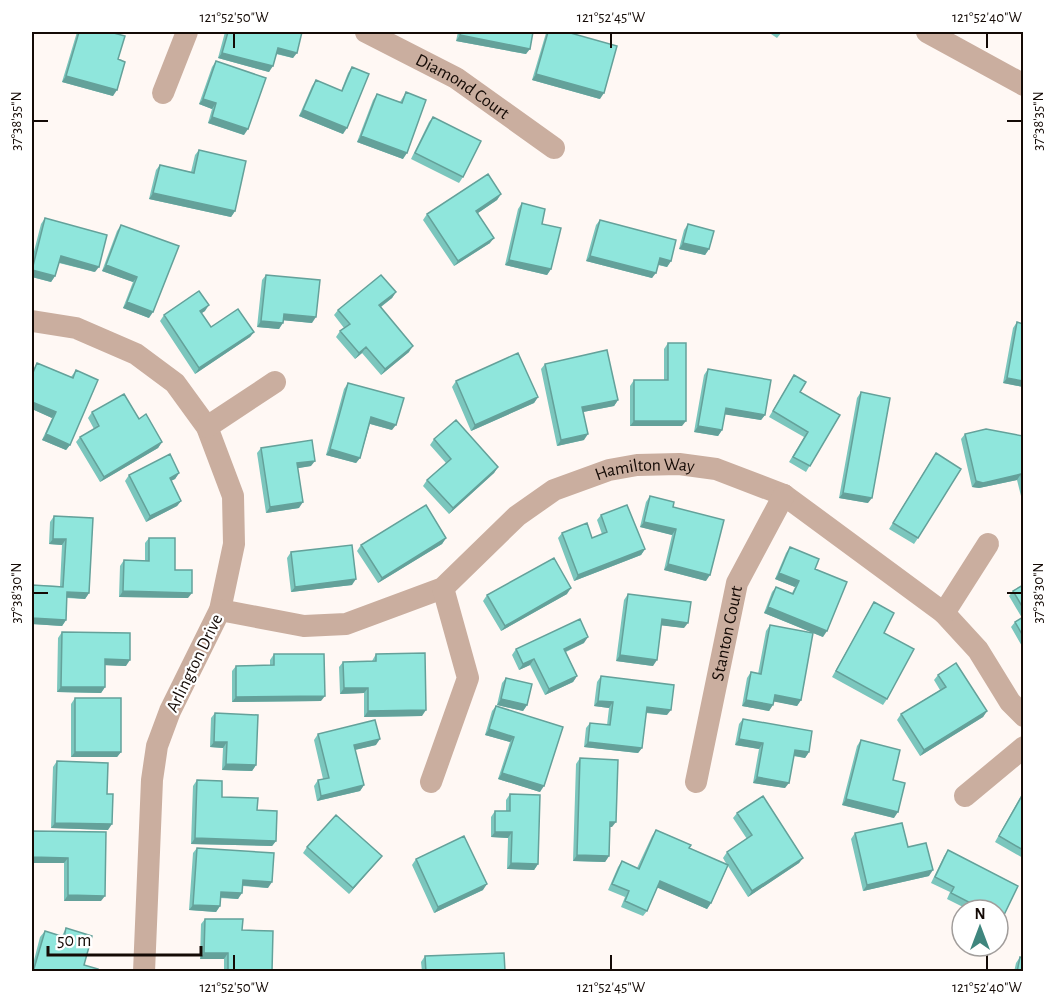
<svg xmlns="http://www.w3.org/2000/svg" width="1055" height="1003" font-family="'Alegreya Sans',sans-serif">
	<style>
		.lines { fill: none; stroke-linecap: round; stroke-linejoin: round }
		.street { stroke: #caae9f; stroke-width: 22 }
		.wall { fill: #7bc6bd }
		.shaded-wall { fill: #64a19a }
		.building { fill: #8fe6dc; stroke: #64a19a; stroke-width: 1.5 }
		.ticks { fill: none; stroke: #140a05; stroke-width: 2 }
		.labels { text-anchor: middle; stroke-width: 4.5; stroke-linejoin: round; paint-order: stroke }
		.street-label { font-size: 18px; fill: #140a05; stroke: #fff }
		.neatline { fill: none; stroke: #140a05; stroke-width: 2 }
		.ticks-label { font-size: 15px; text-anchor: middle; fill: #140a05 }
	</style>
	<rect width="100%" height="100%" fill="#fff8f4"/>
	<g class="lines">
		<g class="street">
			<path id="s1" d="M366 32 456 78 554 148"/>
			<path d="M927 32 1024 85"/>
			<path d="M163 93 187 32"/>
			<path d="M32 321 76 328 136 354 175 383 207 427 233 496 234 544 220 610 170 711 157 746 152 780 144 972"/>
			<path d="M207 427 275 382"/>
			<path id="s2" d="M220 610 304 626 346 624 443 588 517 516 554 490 609 470 637 465 679 464 716 469 784 495 944 613 978 650 1010 702 1024 716"/>
			<path d="M944 613 988 544"/>
			<path d="M431 782 468 678 443 588"/>
			<path id="s3" d="M696 782 737 583 784 495"/>
			<path d="M965 796 1024 747"/>
		</g>
	</g>
	<path class="wall" d="M77 32H110L118 59 113 96 62 82Z
		M225 32H302L293 58 276 54 269 72 218 58Z
		M458 32H533L526 54 456 41Z
		M768 32H782L777 38Z
		M546 33V32H567L600 99 532 80Z
		M216 61 244 135 208 123 212 109 199 104 212 67Z
		M352 67 343 134 299 116 312 86 316 80 341 91 348 73Z
		M406 92 403 159 357 142 373 100 377 94 400 102Z
		M433 117 463 177 459 183 411 159 429 122Z
		M199 150 235 211 231 217 149 199 156 170 160 165 191 172 195 155Z
		M501 194 497 200 478 213 490 243 454 266 423 220 427 214Z
		M522 203 542 224 551 269 547 275 505 265 518 209Z
		M45 218 95 272 59 263 55 276 51 282 32 277V259L41 224Z
		M600 220 671 261 667 267 658 265 652 278 586 261 596 225Z
		M688 224 709 249 705 255 679 249 684 230Z
		M121 225 149 318 123 308 133 282 102 271 117 231Z
		M266 275 312 323 283 320 279 329 257 327 262 280Z
		M396 292 392 298 381 307 409 352 381 375 362 353 355 359 336 337 340 331 344 328 334 315 338 310Z
		M205 311 201 313 211 327 254 332 250 337 195 374 160 321 164 315Z
		M1017 322 1023 387 1003 383 1013 328Z
		M668 343 682 426H630V386L634 380H664V349Z
		M37 363 71 377 76 370 70 445 66 450 42 440 52 418 32 409V372Z
		M545 364 618 400 614 406 583 412 584 440 557 446 541 369Z
		M708 369 765 415 761 420 725 414 722 430 718 436 694 432 704 375Z
		M794 375 800 392 840 415 806 472 789 462 804 437 769 417Z
		M456 381 538 397 534 403 471 431 452 387Z
		M348 383 392 430 370 424 360 458 356 463 326 455 344 389Z
		M861 392 868 503 839 498 857 398Z
		M92 412 139 419 162 442 158 448 100 482 76 442 80 437 94 429 88 418Z
		M965 434 1023 436V499L1022 500 1017 480 979 488 972 487 961 439Z
		M434 439 498 467 494 473 449 514 423 486 427 480 446 463 430 445Z
		M261 448 311 466 298 468 299 508 266 513 257 453Z
		M932 459 918 538 914 544 889 529Z
		M179 473 175 479 171 481 181 501 177 506 146 522 125 481 129 475Z
		M650 496 673 507 706 581 664 570 672 535 640 527 646 502Z
		M601 515 645 549 641 555 574 581 558 538 562 533 592 538 602 534 597 520Z
		M54 516 93 518 89 593 85 599 67 598 66 620 62 626 32 624V587L33 585 60 586 62 545 49 544 50 522Z
		M149 538 175 570 188 598 119 597 120 566 124 560 145 561V543Z
		M446 538 442 544 378 583 357 551 361 545Z
		M790 547 815 569 823 637 764 613 772 592 776 587 792 593 795 587 775 579 786 553Z
		M291 552 352 585 291 592 287 558Z
		M1023 585V648L1011 627 1015 622 1022 618 1009 596 1013 591Z
		M567 594 501 631 483 601 487 595Z
		M628 594 684 628 661 625 653 666 616 661 624 600Z
		M874 602 884 633 887 699 883 705 832 677Z
		M770 625 801 700 797 706 774 701 769 711 742 706 747 678 751 672 758 674 766 631Z
		M62 632 126 666 105 665V687L101 693 57 692 58 638Z
		M584 643 566 652 577 676 573 682 545 695 530 665 519 670 512 655 516 649Z
		M274 654 321 701 232 702V671L236 666 270 665V660Z
		M376 654 422 716 364 717V693L340 694 339 667 343 662 372 661Z
		M938 675 987 711 983 717 920 756 897 720 901 714 940 690 934 680Z
		M601 676 667 715 646 713 642 748 638 753 584 747 586 728 590 723 607 725 609 708 594 706 597 682Z
		M506 678 527 705 523 711 497 705 502 683Z
		M75 698 121 752 117 757H71V704Z
		M496 706 563 727 540 792 498 779 510 742 485 735 492 711Z
		M215 713 256 765 252 771 222 770 223 748 210 747 211 718Z
		M743 719 809 752 805 758 793 756 785 788 753 783 759 749 735 745 739 724Z
		M318 734 376 745 355 750 364 785 360 791 317 801 314 786 318 780 323 779 314 740Z
		M861 740 893 780 894 818 842 805 857 746Z
		M580 758 612 827H610L609 856 605 862 573 861 576 764Z
		M57 761 107 794 108 830 51 828 53 767Z
		M197 780 222 797 257 810 276 841 272 846 191 844 193 786Z
		M1023 792V858L995 842Z
		M510 794 538 864 534 870 507 869 508 838 491 837V817L495 811H506V800Z
		M737 813 803 858 799 863 748 897 728 866 711 903 707 909 657 887 647 911 643 916 621 907 625 897 608 890 618 867 622 861 637 868 652 836 656 830 689 848 727 865 723 858 727 852 747 839 733 818Z
		M32 831 106 832 101 901H64V863H32Z
		M855 833 908 847 929 876 863 891 851 839Z
		M307 847 382 856 349 894 303 853Z
		M197 848 268 888 243 886 238 899 220 898V906L216 912 189 910 193 853Z
		M948 850 1018 886 1002 919 998 924V910H969L947 899 950 892 931 883 944 856Z
		M416 859 483 890 434 913 412 865Z
		M205 919 242 930 272 972H224V959H200L201 924Z
		M66 928 84 965 97 972H32V968L40 937 45 931 62 936Z
		M425 956 505 971 422 972 421 962Z
		M1020 957 1023 972H1014L1016 963Z"/>
	<path class="shaded-wall" d="M460 35 530 49 526 54 456 41Z
		M278 48 297 53 293 58 274 53Z
		M222 53 273 66 269 72 218 58Z
		M536 74 604 93 600 99 532 80Z
		M66 76 117 90 113 96 62 82Z
		M203 99 216 103 212 109 199 104Z
		M303 110 347 128 343 134 299 116Z
		M212 117 248 129 244 135 208 123Z
		M361 136 407 153 403 159 357 142Z
		M153 193 235 211 231 217 149 199Z
		M501 194 497 200 472 217 476 211Z
		M494 238 490 243 454 266 458 261Z
		M683 243 709 249 705 255 679 249Z
		M61 256 99 267 95 272 57 262Z
		M590 256 656 273 652 278 586 261Z
		M660 258 671 261 667 267 656 264Z
		M509 260 551 269 547 275 505 265Z
		M106 265 137 277 133 282 102 271Z
		M32 270 55 276 51 282 32 277Z
		M396 292 392 298 375 311 379 305Z
		M127 302 153 312 149 318 123 308Z
		M209 305 205 311 196 317 200 311Z
		M284 314 316 317 312 323 280 320Z
		M261 321 283 323 279 329 257 327Z
		M254 332 250 337 195 374 199 368Z
		M413 346 409 352 381 375 385 369Z
		M366 347 362 353 355 359 359 353Z
		M1007 378 1023 381V387L1003 383Z
		M538 397 534 403 471 431 475 425Z
		M618 400 614 406 578 413 582 407Z
		M32 402 56 412 52 418 32 409Z
		M726 408 765 415 761 420 722 414Z
		M371 417 396 425 392 430 367 423Z
		M634 421H686L682 426H630Z
		M698 426 722 430 718 436 694 432Z
		M46 434 70 445 66 450 42 440Z
		M588 434 584 440 557 446 561 440Z
		M162 442 158 448 100 482 104 477Z
		M330 449 360 458 356 463 326 455Z
		M315 461 311 466 293 469 297 463Z
		M498 467 494 473 449 514 453 508Z
		M179 473 175 479 166 483 170 478Z
		M1021 474 1017 480 979 488 972 487 976 481Z
		M843 493 872 498 868 503 839 498Z
		M181 501 177 506 146 522 150 516Z
		M303 502 299 508 266 513 270 507Z
		M644 522 676 529 672 535 640 527Z
		M446 538 442 544 378 583 382 578Z
		M53 539H66L62 545 49 544Z
		M645 549 641 555 574 581 578 575Z
		M668 564 710 575 706 581 664 570Z
		M779 573 799 581 795 587 775 579Z
		M356 579 352 585 291 592 295 587Z
		M571 588 567 594 501 631 505 626Z
		M123 591 192 593 188 598 119 597Z
		M67 592 89 593 85 599 63 597Z
		M768 607 827 631 823 637 764 613Z
		M32 618 66 620 62 626 32 624Z
		M662 619 688 623 684 628 658 625Z
		M588 637 584 643 560 654 564 649Z
		M620 655 657 660 653 666 616 661Z
		M105 659 130 660 126 666 101 665Z
		M534 659 530 665 519 670 523 664Z
		M577 676 573 682 545 695 549 689Z
		M61 687H105L101 693 57 692Z
		M344 688H368L364 693 340 694Z
		M775 695 801 700 797 706 771 701Z
		M325 696 321 701 232 702 236 697Z
		M501 699 527 705 523 711 497 705Z
		M746 700 773 705 769 711 742 706Z
		M598 701 613 702 609 708 594 706Z
		M647 707 671 710 667 715 643 712Z
		M426 710 422 716 364 717 368 711Z
		M987 711 983 717 920 756 924 750Z
		M489 729 514 737 510 742 485 735Z
		M380 739 376 745 350 751 354 745Z
		M739 739 763 743 759 749 735 745Z
		M214 742H227L223 748 210 747Z
		M588 742 642 748 638 753 584 747Z
		M795 750 809 752 805 758 791 755Z
		M75 752H121L117 757H71Z
		M226 764 256 765 252 771 222 770Z
		M502 773 544 786 540 792 498 779Z
		M757 777 789 783 785 788 753 783Z
		M364 785 360 791 317 801 321 796Z
		M846 799 898 812 894 818 842 805Z
		M610 822H616L612 827H606Z
		M55 823 112 824 108 830 51 828Z
		M495 832H512L508 838 491 837Z
		M195 838 276 841 272 846 191 844Z
		M577 855 609 856 605 862 573 861Z
		M382 856 378 861 349 894 353 888Z
		M32 857 68 858 64 863H32Z
		M803 858 799 863 748 897 752 891Z
		M511 863 538 864 534 870 507 869Z
		M933 870 929 876 863 891 867 885Z
		M243 880 272 882 268 888 239 885Z
		M660 881 711 903 707 909 656 887Z
		M487 884 483 890 434 913 438 907Z
		M221 892 242 893 238 899 217 897Z
		M68 895 105 896 101 901H64Z
		M193 905 220 906 216 912 189 910Z
		M204 953H228L224 959H200Z"/>
	<path class="building" d="M79 32H110L125 36 118 59 125 62 117 90 66 76Z
		M228 32H302L297 53 278 48 273 66 222 53Z
		M461 32H533L530 49 460 35Z
		M548 32H567L617 46 604 93 536 74Z
		M216 61 266 78 248 129 212 117 216 103 203 99Z
		M352 67 369 74 347 128 303 110 316 80 342 91Z
		M406 92 426 100 407 153 361 136 377 94 402 103Z
		M433 117 481 141 463 177 415 153Z
		M199 150 246 161 235 211 153 193 160 165 194 173Z
		M488 174 501 194 476 211 494 238 458 261 427 214Z
		M522 203 545 209 542 224 561 228 551 269 509 260Z
		M45 218 107 235 99 267 61 256 55 276 32 270Z
		M600 220 676 240 671 261 660 258 656 273 590 256Z
		M688 224 714 231 709 249 683 243Z
		M121 225 179 246 153 312 127 302 137 277 106 265Z
		M266 275 320 280 316 317 284 314 283 323 261 321Z
		M381 275 396 292 379 305 413 346 385 369 366 347 359 353 340 331 350 324 338 310Z
		M199 291 209 305 200 311 211 327 238 309 254 332 199 368 164 315Z
		M1017 322 1023 324V381L1007 378Z
		M668 343H686V421H634V380H668Z
		M607 350 618 400 582 407 588 434 561 440 545 364Z
		M518 353 538 397 475 425 456 381Z
		M37 363 73 378 76 370 98 380 70 445 46 434 56 412 32 402V375Z
		M708 369 771 380 765 415 726 408 722 430 698 426Z
		M794 375 806 382 800 392 840 415 810 466 793 457 808 432 773 411Z
		M348 383 404 398 396 425 371 417 360 458 330 449Z
		M861 392 890 398 872 498 843 493Z
		M124 394 139 419 146 414 162 442 104 477 80 437 99 426 92 412Z
		M456 420 498 467 453 508 427 480 451 459 434 439Z
		M986 429 1023 436V484L1021 474 983 483 976 481 965 434Z
		M312 440 315 461 297 463 303 502 270 507 261 448Z
		M936 453 961 469 918 538 893 523Z
		M170 454 179 473 170 478 181 501 150 516 129 475Z
		M650 496 674 502 673 507 724 520 710 575 668 564 676 529 644 522Z
		M426 505 446 538 382 578 361 545Z
		M627 505 645 549 578 575 562 533 587 523 592 538 607 532 601 515Z
		M54 516 93 518 89 593 67 592 66 620 32 618 33 585 63 587 66 539H53Z
		M149 538H175V570H192V593L123 591 124 560 149 561Z
		M352 545 356 579 295 587 291 552Z
		M790 547 819 559 815 569 847 582 827 631 768 607 776 587 793 594 799 581 779 573Z
		M554 558 571 588 505 626 487 595Z
		M1023 585V608L1013 591Z
		M628 594 691 602 688 623 662 619 657 660 620 655Z
		M874 602 894 613 884 633 914 649 887 699 836 671Z
		M1023 617V636L1015 622Z
		M580 619 588 637 564 649 577 676 549 689 534 659 523 664 516 649Z
		M770 625 813 633 801 700 775 695 773 705 746 700 751 672 761 674Z
		M62 632 130 633V660L105 659V687H61Z
		M425 653 426 710 368 711V688H344L343 662 376 661V654Z
		M274 654H324L325 696 236 697V666L274 665Z
		M956 663 987 711 924 750 901 714 946 687 938 675Z
		M601 676 674 685 671 710 647 707 642 748 588 742 590 723 610 725 613 702 598 701Z
		M506 678 532 684 527 705 501 699Z
		M75 698H121V752H75Z
		M496 706 563 727 544 786 502 773 514 737 489 729Z
		M215 713 258 715 256 765 226 764 227 742H214Z
		M743 719 812 731 809 752 795 750 789 783 757 777 763 743 739 739Z
		M375 720 380 739 354 745 364 785 321 796 318 780 329 778 318 734Z
		M861 740 900 750 893 780 905 783 898 812 846 799Z
		M580 758 618 760 616 822H610L609 856 577 855Z
		M57 761 108 763 107 794H113L112 824 55 823Z
		M197 780 222 781V797L258 798 257 810 277 811 276 841 195 838Z
		M510 794 540 795 538 864 511 863 512 832H495V811H510Z
		M1023 794V850L999 836Z
		M763 796 803 858 752 891 727 852 752 835 737 813Z
		M336 815 382 856 353 888 307 847Z
		M902 823 908 847 926 843 933 870 867 885 855 833Z
		M656 830 691 845 689 848 728 865 711 903 660 881 647 911 625 901 629 891 612 884 622 861 639 869Z
		M32 831 106 832 105 896 68 895V858L32 857Z
		M464 836 487 884 438 907 416 859Z
		M197 848 274 853 272 882 243 880 242 893 221 892 220 906 193 905Z
		M948 850 1018 886 1002 919 998 917V910H984L951 893 954 887 935 877Z
		M205 919H243L242 930 273 931 272 972H228V953H204Z
		M66 928 92 936 84 965 98 969 97 972H33L45 931 64 937Z
		M504 953 505 971 426 972 425 956Z
		M1020 957 1023 958V972H1017Z"/>
	<path class="ticks" d="M234 33V48M611 33V48M987 33V48M33 121H48M1007 121H1022M33 593H48M1007 593H1022M234 955V970M611 955V970M987 955V970"/>
	<g class="labels">
		<g class="street-label">
			<text dy="6" stroke="none"><textPath href="#s1" startOffset="111">Diamond Court</textPath></text>
			<text dy="6" stroke="none"><textPath href="#s2" startOffset="474">Hamilton Way</textPath></text>
			<text dy="6" stroke="none"><textPath href="#s3" startOffset="152">Stanton Court</textPath></text>
			<text transform="translate(194 663) rotate(-64)" y="6">Arlington Drive</text>
		</g>
	</g>
	<rect width="1055" height="1003" fill="none" stroke="#ffffff" stroke-width="66"/>
	<g transform="translate(980 928)"><circle r="28" fill="#ffffff" stroke="#a19d9b" stroke-width="1.5"/>
	<path d="M0-4.5L10 22L0 15L-10 22Z" fill="#3f867e"/>
	<text y="-9" font-size="16" font-weight="bold" text-anchor="middle" fill="#140a05">N</text>
	</g>
	<path d="M48 946v9h153v-9" fill="none" stroke="#140a05" stroke-width="3"/>
	<text x="57" y="946" font-size="18" fill="#140a05" stroke="#ffffff" stroke-width="4.5" paint-order="stroke">50 m</text>
	<rect x="33" y="33" width="989" height="937" class="neatline"/>
	<g class="ticks-label">
		<text x="234" y="22">121°52'50"W</text>
		<text x="611" y="22">121°52'45"W</text>
		<text x="987" y="22">121°52'40"W</text>
		<text transform="translate(16 121) rotate(-90)" y="5">37°38'35"N</text>
		<text transform="translate(1038 121) rotate(-90)" y="5">37°38'35"N</text>
		<text transform="translate(16 593) rotate(-90)" y="5">37°38'30"N</text>
		<text transform="translate(1038 593) rotate(-90)" y="5">37°38'30"N</text>
		<text x="234" y="992">121°52'50"W</text>
		<text x="611" y="992">121°52'45"W</text>
		<text x="987" y="992">121°52'40"W</text>
	</g>
</svg>
